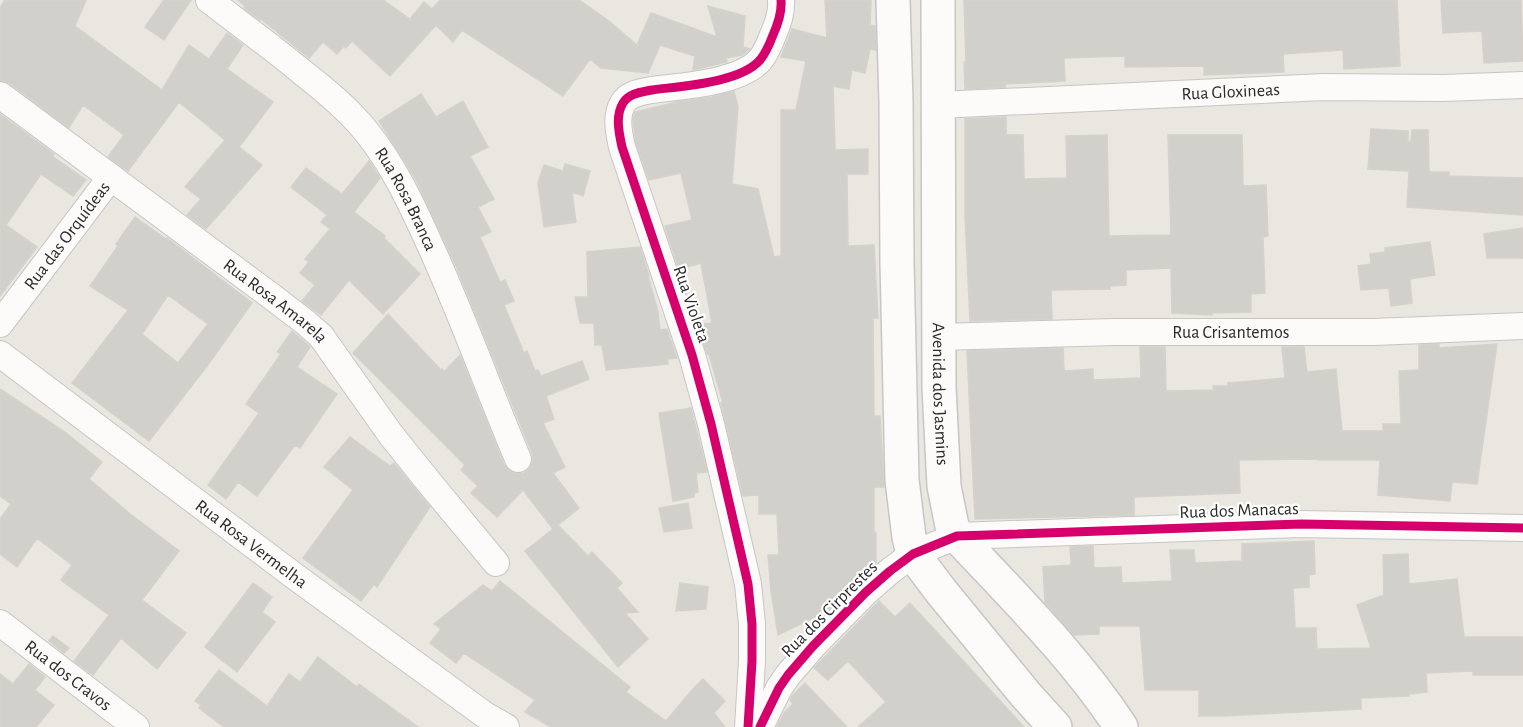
<svg xmlns="http://www.w3.org/2000/svg" width="1523" height="727" font-family="'Alegreya Sans',sans-serif">
	<style>
		.building { fill: #d2d0cb; stroke: #d5d2cc; stroke-width: 1.5; fill-rule: evenodd }
		.lines { fill: none; stroke-linecap: round; stroke-linejoin: round }
		.street-casing { stroke: #c7c6c5; stroke-width: 28 }
		.secondary-casing { stroke: #c7c6c5; stroke-width: 36 }
		.street { stroke: #fcfbfa; stroke-width: 26 }
		.secondary { stroke: #fcfbfa; stroke-width: 33 }
		.cycleway-casing { stroke: #fff; stroke-width: 13 }
		.cycleway { stroke: #d6006c; stroke-width: 9 }
		.labels { text-anchor: middle; stroke-width: 4.5; stroke-linejoin: round; paint-order: stroke }
		.street-label { font-size: 18px; fill: #2b2b2b; stroke: #fff }
	</style>
	<rect width="100%" height="100%" fill="#eae7e0"/>
	<path class="building" d="M5 0H86L75 26 162 90 189 45 209 59 227 33 243 45 227 69 273 102 239 147 262 165 206 229 187 215 201 199 185 187 225 140 179 102 128 171 108 157 124 135 83 105 69 128 9 83 0 80V8Z
		M164 0H191L164 40 145 27Z
		M238 0H383L410 19 424 2 432 9 440 0H579L609 21 637 45 651 13 717 37 708 6 745 16 743 47 750 49 742 55 726 58 727 62 693 70 695 56 660 45 648 73 601 68 590 59 563 96 462 30 453 42 436 25 390 76 352 41 346 48 344 46 337 54 323 42 309 58 261 19 260 20 244 8 245 6Z
		M825 0H871L870 25 875 26 876 50 870 49 865 73 852 70 849 89 833 86 835 150 868 149V174H847L848 246 874 245 878 318H873L874 416H880L884 487H874V533H876V563L863 575 857 577 858 579 824 613 778 635 771 592 768 555H779L777 514H759V495L743 496 721 403H723L709 354H707L698 325 712 323 701 263 679 269 668 236 665 226 692 220 681 173 649 180 636 143 633 120 635 112 677 102 712 97 734 91 738 107 732 184 758 189 774 257 781 256V110H796L806 61 781 57 792 29 827 38Z
		M964 0H1397L1400 66 1344 69 1343 50 1283 54 1284 72 1204 75V66L1125 67V56L1064 58 1065 81 1005 84V87L965 89 964 62H966Z
		M1441 0H1521L1523 61 1484 63 1482 31 1443 33Z
		M421 94 436 117 463 101 488 147 470 156 494 199 478 207 491 232 480 237 500 282 505 280 514 301 504 305 524 353 527 351 535 371 538 370 541 376 582 361 589 379 546 396 554 419 543 423 565 467 553 473 579 508 558 525 588 556 592 552 622 583 617 588 638 612 625 613 648 639 618 667 525 551 553 529 523 490 497 517 471 493 478 486 461 470 465 465 353 353 388 314 441 370 442 369 444 372 460 355 504 465 509 471 517 474 524 473 530 468 533 460 532 453 456 266 415 178 379 121Z
		M0 114 54 154 52 156 86 180 73 196 41 174 6 225 37 247 0 296Z
		M1006 117V135H1023L1024 179 1067 178 1066 136 1107 135 1109 236 1171 235 1168 135H1242L1243 186 1266 185 1268 236 1263 237 1265 293 1251 294V312L1212 313V315L1172 313 1171 268 1126 270V285L1110 286V289L1051 290 1052 319 970 321 965 216V119Z
		M1371 129 1408 131V142H1411L1412 130H1428L1429 172H1449V176L1523 178V215L1407 207 1409 171 1368 169Z
		M369 161 380 178 354 212 385 236 384 238 420 274 383 314 349 280 321 315 302 301 315 285 300 273 309 262 305 259 330 229 321 222 327 215 291 187 306 168 342 194Z
		M565 164 590 171 583 196 572 192 576 222 544 227 538 183 544 165 563 171Z
		M135 217 166 239 167 238 252 303 207 366 149 441 72 383 128 310 90 286 118 246 116 244ZM168 295 208 324 178 363 142 334Z
		M1523 228V258H1487L1484 234Z
		M1430 242 1435 275 1410 279 1412 303 1391 306 1389 288 1361 290 1358 266 1371 264 1370 254 1385 252V248Z
		M640 247 649 276H648L658 312 660 330 667 329 677 358 667 359 668 364 606 370 602 345H595L594 323H580L575 297H588L587 252Z
		M292 331 310 347 297 367 337 394 300 448 295 445 257 496 238 482 226 499 208 485 259 413 246 404 281 354 277 352Z
		M1439 344V348L1497 344 1477 484 1452 482 1450 501 1378 495 1380 460H1319V459L1239 460 1240 493 1134 497V515L975 519 967 351 1063 348 1064 371 1093 369V380L1141 378 1140 347H1165L1166 391 1214 390 1213 386H1228V383L1285 378 1282 347H1304L1307 372 1336 369 1342 431H1383V424H1401L1399 371 1419 370V345Z
		M0 389 65 432 102 462 89 479 129 513 179 551 142 600 186 633 157 669 121 638 93 675 74 661 109 615 61 580 72 565 37 538 17 567 0 554V519L11 504 0 496Z
		M691 408 707 472 696 473 698 492 694 493V497L673 501 659 413Z
		M350 437 390 466 394 463 430 507 377 587 374 584 361 601 303 558 353 490 324 467Z
		M688 503 692 528 664 532 659 508Z
		M1314 541 1315 574 1309 575V587L1293 588 1295 628H1316L1317 649 1371 648 1357 605 1384 595 1383 555 1408 554 1409 584 1457 579 1464 637H1523V675H1473V671L1426 673 1427 692 1409 694V696L1361 698V709L1223 716H1199V690H1145L1140 626H1099V634L1074 635 1045 602 1043 567 1071 565 1070 547 1093 546 1094 568 1121 567 1122 583 1172 581 1170 550H1194L1195 563 1242 561V544Z
		M500 581 630 687 626 692 666 721 691 691 703 679 725 701 714 713 725 727H551L525 712 535 700 464 653 456 663 430 643 441 629 434 624 483 585 492 591Z
		M253 583 272 597 262 612 275 622 237 672 205 647Z
		M680 583 708 587 706 609 676 611Z
		M879 601 895 617 910 603 1024 727H858L886 702 848 661 828 680 814 668Z
		M53 636 69 648 64 653 49 641Z
		M318 657 357 687 359 684 418 727H224L199 708 201 705 195 701 219 670 267 706 289 674 300 682Z
		M29 664 45 677 35 690 54 705 36 727H0V674L13 684Z
		M805 683 847 727H777L784 713 793 704 790 700 792 696Z"/>
	<g class="lines">
		<defs>
			<g id="street">
				<path id="s1" d="M209 0C240 24 272 47 302 72 325 90 347 108 365 130 393 164 412 205 430 245 462 315 488 388 518 459"/>
				<path id="s2" d="M0 95 271 296 305 322 321 336 391 435 432 486 496 563"/>
				<path id="s3" d="M939 105 1324 87 1443 88 1523 85"/>
				<path id="s4" d="M0 324 111 177"/>
				<path id="s5" d="M939 337 1115 332H1374L1523 326"/>
				<path id="s6" d="M0 354 293 575 485 715 506 727"/>
				<path id="s7" d="M0 623 136 727"/>
				<path d="M748 727 752 661V624L748 584 711 424 692 355 622 147C619 133 615 116 623 103 629 93 642 92 652 90 681 86 740 83 760 60 766 53 770 43 773 35 778 24 782 12 781 0"/>
				<path d="M760 727 779 688 788 675 813 646 866 592 890 571 913 554 957 536 1302 524 1523 528"/>
			</g>
			<g id="secondary">
				<path d="M893 0 896 102 897 262 902 480 909 537 913 554 940 590 1026 695 1055 727"/>
				<path id="s8" d="M938 0 939 387 944 486 952 526 957 536C1014 597 1075 657 1121 727"/>
			</g>
		</defs>
		<use href="#street" class="street-casing"/>
		<use href="#secondary" class="secondary-casing"/>
		<use href="#street" class="street"/>
		<use href="#secondary" class="secondary"/>
		<defs>
			<path id="cycleway" d="M748 727 752 661V624L748 584 711 424 692 355 622 147C619 133 615 116 623 103 629 93 642 92 652 90 681 86 740 83 760 60 766 53 770 43 773 35 778 24 782 12 781 0
				M760 727 779 688 788 675 813 646 866 592 890 571 913 554 957 536 1302 524 1523 528"/>
		</defs>
		<use href="#cycleway" class="cycleway-casing"/>
		<use href="#cycleway" class="cycleway"/>
	</g>
	<g class="labels">
		<g class="street-label">
			<text dy="6" stroke="none"><textPath href="#s3" startOffset="292">Rua Gloxineas</textPath></text>
			<text dy="6" stroke="none"><textPath href="#s1" startOffset="284">Rua Rosa Branca</textPath></text>
			<text dy="6" stroke="none"><textPath href="#s4" startOffset="111">Rua das Orquídeas</textPath></text>
			<text dy="6" stroke="none"><textPath href="#s2" startOffset="344">Rua Rosa Amarela</textPath></text>
			<text transform="translate(692 304) rotate(71)" y="6">Rua Violeta</text>
			<text dy="6" stroke="none"><textPath href="#s5" startOffset="292">Rua Crisantemos</textPath></text>
			<text dy="6" stroke="none"><textPath href="#s8" startOffset="394">Avenida dos Jasmins</textPath></text>
			<text transform="translate(1239 510) rotate(-2)" y="6">Rua dos Manacas</text>
			<text dy="6" stroke="none"><textPath href="#s6" startOffset="315">Rua Rosa Vermelha</textPath></text>
			<text transform="translate(829 609) rotate(-45)" y="6">Rua dos Cirprestes</text>
			<text dy="6" stroke="none"><textPath href="#s7" startOffset="86">Rua dos Cravos</textPath></text>
		</g>
	</g>
</svg>
